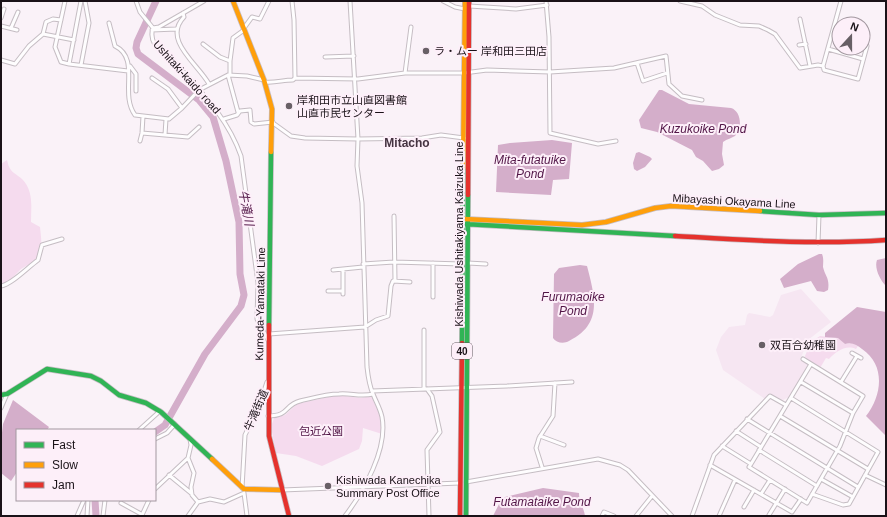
<svg xmlns="http://www.w3.org/2000/svg" width="887" height="517" font-family="Arial,'Noto Sans JP',sans-serif">
	<style>
		.built { fill: #f6e6f2 }
		.green { fill: #f5dbee }
		.water { fill: #d4aeca }
		.lines { fill: none; stroke-linecap: round; stroke-linejoin: round }
		.river { stroke: #d4aeca; stroke-width: 7 }
		.street-casing { stroke: #c5bdc3; stroke-width: 5 }
		.fast-casing { stroke: #c5bdc3; stroke-width: 6 }
		.slow-casing { stroke: #c5bdc3; stroke-width: 6 }
		.jam-casing { stroke: #c5bdc3; stroke-width: 6 }
		.street { stroke: #fefdfe; stroke-width: 3 }
		.fast { stroke: #30b455; stroke-width: 4.5 }
		.slow { stroke: #ff9f0a; stroke-width: 4.5 }
		.jam { stroke: #e5322d; stroke-width: 4.5 }
		.poi-dot { fill: #686066; stroke: #fdeff9; stroke-width: 1.5 }
		.labels { text-anchor: middle; stroke-width: 4; stroke-linejoin: round; paint-order: stroke }
		.shield { fill: #fdeff9; stroke: #5e545c; stroke-width: 1 }
		.shield-label { font-size: 10px; font-weight: bold; fill: #1a1218 }
		.poi-label { font-size: 11px; fill: #1a1218; stroke: #fdeff9; text-anchor: start }
		.street-label { font-size: 11px; fill: #1a1218; stroke: #fdeff9 }
		.park-label { font-size: 11px; fill: #4e1243; stroke: #fdeff9 }
		.water-label { font-size: 12px; font-style: italic; fill: #521647; stroke: #fdeff9 }
		.neighbourhood-label { font-size: 12px; font-weight: bold; fill: #453341; stroke: #fdeff9 }
	</style>
	<rect width="100%" height="100%" fill="#faf2f8"/>
	<path class="built" d="M801 289 831 322 808 340 800 360 807 364 808 367 789 397 781 401 770 394 765 399 723 370 716 350 721 337 729 327 745 325 747 315 749 313 770 317 773 315 781 295Z"/>
	<path class="green" d="M7 160C10 173 13 171 22 179 34 191 31 207 31 222L40 227C41 237 44 253 35 260 31 264 25 266 21 269 15 275 10 282 1 284V164Z
		M820 336 839 338 845 344 852 343 858 346 856 349C846 344 835 352 829 359L826 358 820 368 806 359 805 356 811 342Z
		M337 395 361 398 371 396 380 415 382 434 363 428 362 441 359 449 322 466 296 456 276 453 271 427 274 418 285 415 297 404Z"/>
	<path class="water" d="M659 90H662L689 104 731 108C741 111 743 128 735 136 732 138 727 139 723 142L722 154 724 165 719 169 712 171 703 161 696 157 692 150 657 132 641 128 639 120Z
		M552 140 572 143 569 179 553 180 551 195 496 192 498 145 510 143Z
		M639 152 650 157 652 159 645 167 637 171 634 169 633 163 636 153Z
		M819 254H822C824 259 823 263 823 267 825 276 830 278 828 290L824 292 817 291 811 281 784 288 780 279 798 264Z
		M886 258V286C880 280 874 268 877 260Z
		M580 265 587 266C595 297 603 324 569 341 564 344 556 343 553 338L554 274 559 268Z
		M857 307 886 312V436L866 416C882 396 886 365 862 349 857 345 852 342 845 344L838 338 825 337V333Z
		M13 400 49 427 47 430H17V472L11 481 1 473V441L3 424Z
		M543 488 579 493C579 502 584 508 585 516H493L501 500 505 497Z"/>
	<g class="lines">
		<path class="river" d="M155 432 165 425 205 354 241 306 244 295 240 274 239 222 226 161 213 117 199 100 138 54 136 48 137 42 156 1
			M95 500 96 516"/>
		<defs>
			<path id="street" d="M65 1 55 47 61 62 69 64
				M81 1 69 64 128 71
				M136 1 140 12 153 28C151 34 152 40 155 45 160 51 167 54 172 59 199 90 227 116 241 156L258 283 257 319 268 340
				M292 1 294 20 295 78
				M443 1 455 7 465 9
				M546 1 549 37 550 133 598 144 616 141
				M680 1 702 6 715 15 740 25 759 26 768 30 775 34 800 68 818 65 823 66
				M841 1 823 66 824 70 858 79 867 46
				M469 6 516 9 547 5
				M183 13 184 17C162 40 198 64 209 84
				M1 18 4 9
				M800 19 810 66
				M109 23 115 46C141 59 119 93 135 115L169 119 182 108 199 90 228 75 247 76 264 80
				M1 26 17 30
				M11 28 18 12
				M153 28 159 27 204 1
				M244 28 252 17 260 19 269 1
				M152 30 176 29
				M43 34 46 22 53 19 61 20
				M203 44 220 57 230 61V75
				M799 45 806 44
				M828 49 863 59
				M325 57 354 56
				M1 60 15 64 29 46 43 34 74 40
				M230 61 233 38 244 30
				M637 63 643 81 667 73
				M81 65 89 23 85 1
				M130 66 136 74V91
				M405 73 411 27
				M228 75 238 112
				M152 78 168 89 182 108
				M265 82C275 83 283 80 293 80L295 78 358 79 405 73H464L487 70 550 72 614 68 666 56 669 84 682 96 702 100
				M224 119 237 115 240 111 250 110 251 122 254 124 273 122
				M273 123 291 136 305 138 358 139 422 138 441 135 464 138
				M142 133 188 137 199 127
				M165 135 166 119
				M140 141 142 133 143 116
				M394 216 395 280
				M818 243 819 215
				M433 263V297
				M468 263 486 264
				M363 264 394 262 462 264
				M343 269V294
				M333 270 363 267
				M1 286C12 284 27 268 38 260L42 245 62 239
				M328 291H343
				M424 330V389
				M269 334 365 327 376 320 388 316 391 286 393 281 410 282
				M852 353 861 358
				M801 382 853 413
				M841 382 857 356
				M427 389 432 396 440 432 427 450 429 516
				M372 391 507 386 572 382
				M791 398 878 452 849 504 843 505 812 494
				M1 408 7 394
				M268 416C290 416 284 405 300 401 313 398 326 394 339 394 351 393 361 397 373 394
				M780 416 868 469
				M747 419 858 487
				M139 430 160 411
				M736 431 761 447
				M540 436 564 445
				M155 439 167 433 175 424
				M722 446 751 464 749 467 807 503 840 446 853 413 863 396 803 359
				M759 450 817 486
				M188 458 194 473 191 487 192 495 198 502
				M751 464 811 364
				M710 465 792 512 801 499
				M542 467 536 448 539 438 553 416 555 383
				M169 475 191 493
				M865 475 886 485
				M821 479 853 497
				M466 482 598 459 620 465 628 470 672 516
				M242 488 245 435 259 406 267 382
				M155 489 188 458 191 445 190 439
				M282 490 460 483
				M244 493 247 516
				M761 494 770 480
				M121 503 141 514
				M744 507 754 490
				M142 515 149 500
				M769 515 785 489
				M77 516 84 500
				M87 516 88 500
				M103 516 105 500
				M188 516 198 502 210 499 224 502 244 493
				M345 516C364 491 388 449 382 417 380 408 376 402 373 394 369 385 368 376 367 367L362 203 357 166 358 139 350 1
				M602 516 604 512 614 516
				M636 516 652 496
				M692 516 714 455 770 396 786 405
				M719 516 735 480"/>
			<path id="fast" d="M760 211 819 215 886 213
				M464 224 675 236
				M269 325 271 152
				M462 343 463 169
				M1 395 7 394 47 369 91 376 101 381 119 395 146 403 161 412 212 459
				M466 516 468 195"/>
			<path id="slow" d="M233 1 264 80 272 109 271 152
				M463 169 465 1
				M464 219 582 225 606 222 655 208 671 206 760 211
				M212 459 244 489 282 490"/>
			<path id="jam" d="M468 195 469 1
				M675 236C745 240 815 245 886 240
				M269 325V436L289 516
				M460 516 462 343"/>
		</defs>
		<use href="#street" class="street-casing"/>
		<use href="#fast" class="fast-casing"/>
		<use href="#slow" class="slow-casing"/>
		<use href="#jam" class="jam-casing"/>
		<use href="#street" class="street"/>
		<use href="#fast" class="fast"/>
		<use href="#slow" class="slow"/>
		<use href="#jam" class="jam"/>
	</g>
	<g class="poi-dot">
		<circle cx="426" cy="51" r="4"/>
		<circle cx="289" cy="106" r="4"/>
		<circle cx="762" cy="345" r="4"/>
		<circle cx="328" cy="486" r="4"/>
	</g>
	<g class="labels">
		<rect class="shield" x="452" y="343" width="20" height="16" rx="3"/>
		<g class="shield-label">
			<text x="462" y="355">40</text>
		</g>
		<g class="poi-label">
			<text x="434" y="55">ラ・ムー 岸和田三田店</text>
			<text x="297" y="104">岸和田市立山直図書館<tspan x="297" dy="13">山直市民センター</tspan></text>
			<text x="770" y="349">双百合幼稚園</text>
			<text x="336" y="484">Kishiwada Kanechika<tspan x="336" dy="13">Summary Post Office</tspan></text>
		</g>
		<g class="street-label">
			<text transform="translate(187 77) rotate(48)" y="4">Ushitaki-kaido road</text>
			<text transform="translate(734 201) rotate(3)" y="4">Mibayashi Okayama Line</text>
			<text transform="translate(459 234) rotate(-90)" y="4">Kishiwada Ushitakiyama Kaizuka Line</text>
			<text transform="translate(260 304) rotate(-89)" y="4">Kumeda-Yamataki Line</text>
			<text transform="translate(256 410) rotate(-67)" y="4">牛滝街道</text>
		</g>
		<g class="park-label">
			<text x="321" y="435">包近公園</text>
		</g>
		<g class="water-label">
			<text x="703" y="133">Kuzukoike Pond</text>
			<text x="530" y="164">Mita-futatuike<tspan x="530" dy="14">Pond</tspan></text>
			<text transform="translate(246 208) rotate(79)" y="4">牛滝川</text>
			<text x="573" y="301">Furumaoike<tspan x="573" dy="14">Pond</tspan></text>
			<text x="542" y="506">Futamataike Pond</text>
		</g>
		<g class="neighbourhood-label">
			<text x="407" y="147">Mitacho</text>
		</g>
	</g>
	<rect width="887" height="517" fill="none" stroke="#1a1218" stroke-width="4"/>
	<rect x="16" y="429" width="140" height="72" fill="#fdeff9" stroke="#a2979f"/>
	<rect x="24" y="442" width="20" height="6" fill="#30b455" stroke="#a2979f"/>
	<text x="52" y="449" font-size="12" fill="#1a1218">Fast</text>
	<rect x="24" y="462" width="20" height="6" fill="#ff9f0a" stroke="#a2979f"/>
	<text x="52" y="469" font-size="12" fill="#1a1218">Slow</text>
	<rect x="24" y="482" width="20" height="6" fill="#e5322d" stroke="#a2979f"/>
	<text x="52" y="489" font-size="12" fill="#1a1218">Jam</text>
	<g transform="translate(851 36) rotate(21)"><circle r="19" fill="#fdeff9" stroke="#a2979f"/>
	<path d="M0-3L7 15L0 10L-7 15Z" fill="#686066"/>
	<text y="-6" font-size="11" font-weight="bold" text-anchor="middle" fill="#1a1218">N</text>
	</g>
</svg>
